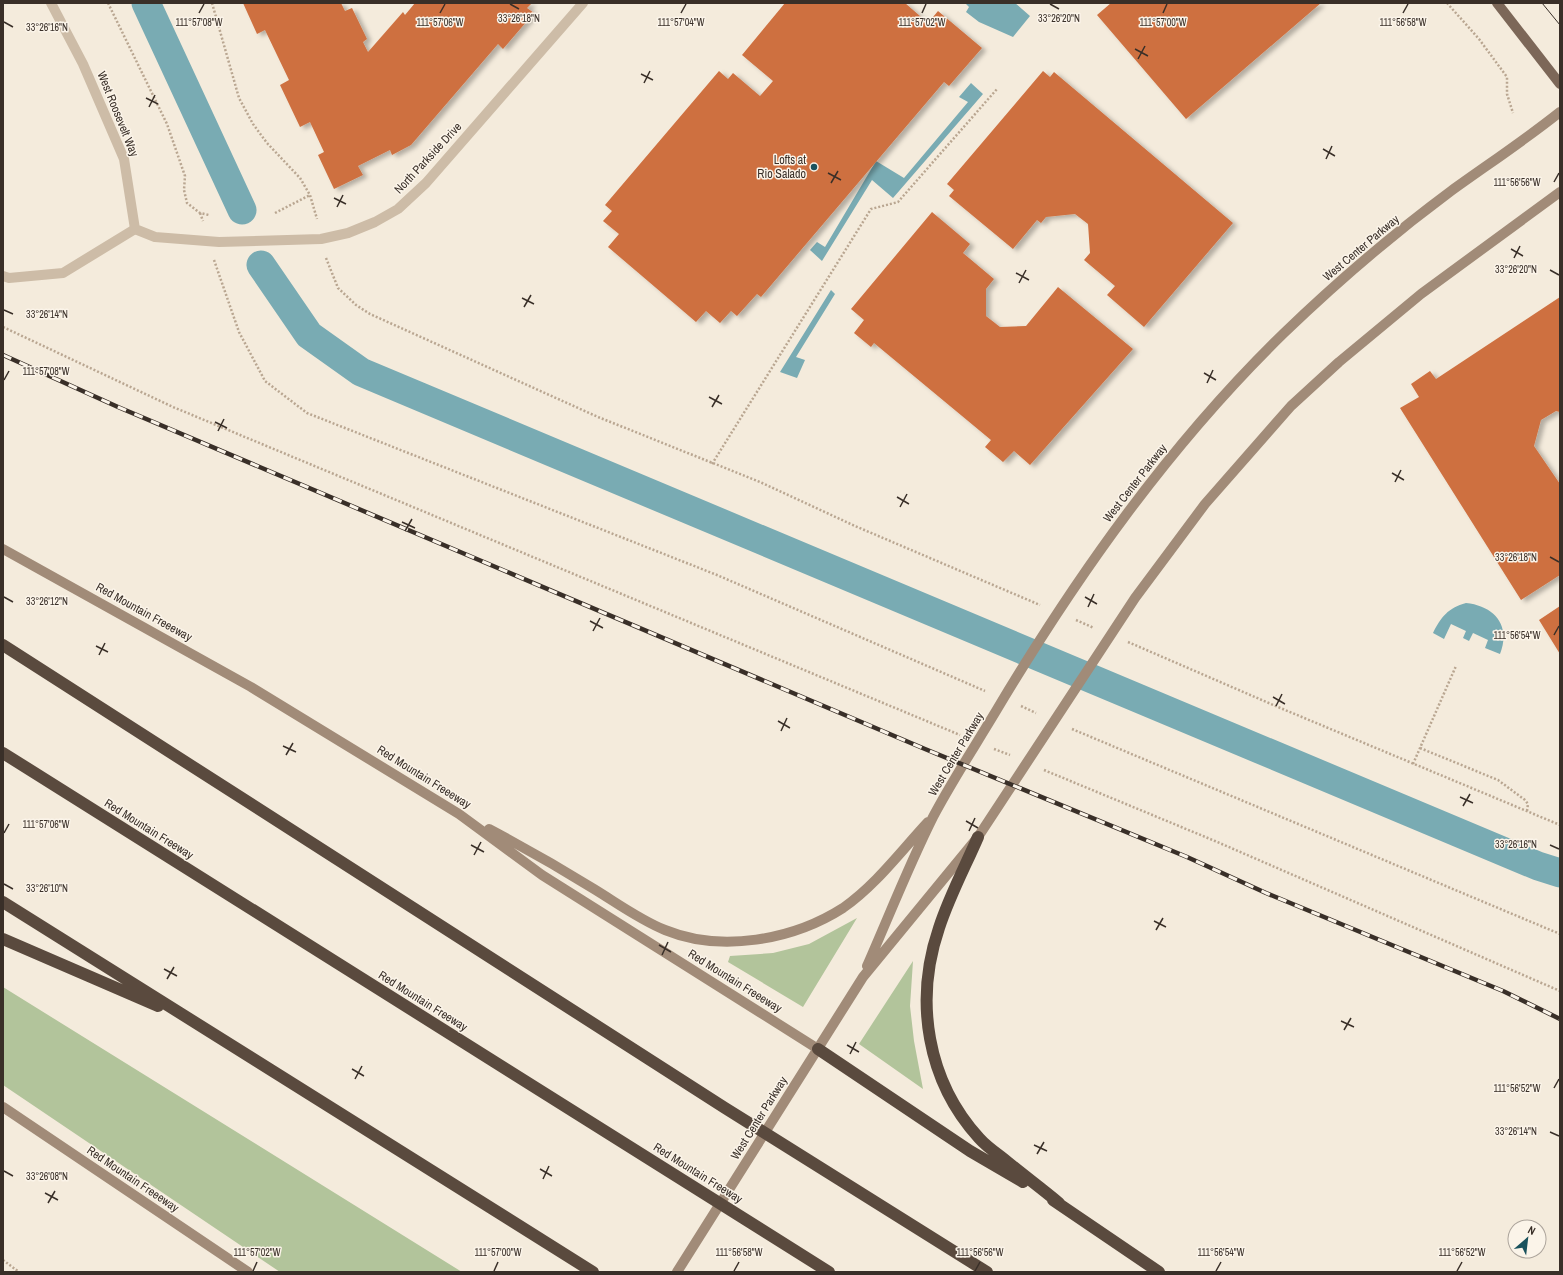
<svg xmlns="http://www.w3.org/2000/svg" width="1563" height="1275" font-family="'Archivo Narrow',sans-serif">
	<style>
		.green { fill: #b2c49b }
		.water { fill: #79abb3 }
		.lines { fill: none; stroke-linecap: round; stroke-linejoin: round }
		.canal { stroke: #79abb3; stroke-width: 29 }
		.building { fill: #ce7040; filter: url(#shadow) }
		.path { stroke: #b9a691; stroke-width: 2.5; stroke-dasharray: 2 2; stroke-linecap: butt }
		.lane { stroke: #cdbca7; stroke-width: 10 }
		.street { stroke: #cdbca7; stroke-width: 10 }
		.secondary { stroke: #a18b78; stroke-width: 10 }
		.primary { stroke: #7c6758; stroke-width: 10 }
		.highway { stroke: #5a4a3e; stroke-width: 12 }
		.tram { stroke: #392f28; stroke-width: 1 }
		.rail-casing { stroke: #392f28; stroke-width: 4.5 }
		.rail { stroke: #fbf4e9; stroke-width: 3; stroke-dasharray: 9; stroke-linecap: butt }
		.ticks { fill: none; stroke: #392f28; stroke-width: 1.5 }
		.poi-dot { fill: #1a525d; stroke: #fbf4e9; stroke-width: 1.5 }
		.labels { text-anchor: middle; stroke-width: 3; stroke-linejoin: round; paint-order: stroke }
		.street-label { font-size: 12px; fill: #392f28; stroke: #fbf4e9 }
		.poi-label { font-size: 12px; fill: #392f28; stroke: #fbf4e9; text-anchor: end }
		.ticks-label { font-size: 10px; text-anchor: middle; fill: #392f28; stroke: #fbf4e9; stroke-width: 3; stroke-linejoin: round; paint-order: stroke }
	</style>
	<defs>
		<filter id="shadow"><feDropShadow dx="4.5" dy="2.5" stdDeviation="2" flood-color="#0004"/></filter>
	</defs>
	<rect width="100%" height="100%" fill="#f4ebdc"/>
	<path class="green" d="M857 918 803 1007 728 962 730 956 773 953 809 944Z
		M913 961 910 1006 914 1041 923 1089 859 1044Z
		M3 987 462 1272H280L3 1085Z"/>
	<path class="water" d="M965 3H1015L1030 16 1013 37 979 22 966 12 969 7Z
		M971 83 983 94 893 198 872 180 822 261 810 250 817 242 825 247 876 161 904 178 968 102 959 97Z
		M831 290 835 294 796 357 805 360 797 378 780 372Z
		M1466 603C1495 606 1511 626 1500 654L1485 648 1488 640 1473 633 1469 641 1463 638 1466 631 1451 624 1444 639 1433 633C1441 617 1448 608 1466 603Z"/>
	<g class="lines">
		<path class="canal" d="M146 3 242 210
			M261 265 309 335 361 372 1538 866 1560 873"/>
	</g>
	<path class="building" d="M243 3H341L345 11 352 8 367 39 363 42 368 52 403 12 405 15 415 3H532L527 8 534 13 503 49 498 44 411 145 392 155 390 150 358 166 363 175 334 189 318 155 324 152 310 122 300 127 280 85 289 80 265 30 257 34Z
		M785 3H905L928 23 938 11 982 48 949 86 944 82 761 297 757 294 737 316 731 311 720 323 706 311 696 322 608 247 619 234 603 221 612 211 605 205 719 71 728 79 733 73 760 96 773 81 742 55Z
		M1111 3H1321L1186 119 1097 15Z
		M1043 71 1050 77 1054 72 1233 223 1144 327 1107 295 1115 286 1084 260 1090 253 1088 224 1075 214 1046 217 1041 223 1037 220 1013 249 949 196 954 190 947 184Z
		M932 212 970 244 963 253 994 279 986 289V316L1000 327 1026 326 1058 287 1133 349 1030 465 1014 451 1003 462 985 447 991 440 874 343 871 347 854 333 864 320 851 309Z
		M1560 297V412L1556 411 1541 420 1534 446 1560 484V575L1521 600 1400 408 1419 397 1411 384 1430 371 1436 379Z
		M1560 606V654L1539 620Z"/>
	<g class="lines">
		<path class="path" d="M108 3 167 124 185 176 184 190 187 203 200 213 209 215
			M212 3 239 98 253 124 267 143 300 178 310 195 317 219
			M1447 3 1479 39 1507 77V94L1513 113
			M200 213 203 221
			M275 213 310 195
			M326 258 338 288 356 305 370 314 598 417 760 482 855 526 1040 605
			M214 260 239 332 265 381 307 413 717 575 985 691
			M3 327 173 407 960 735
			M712 464 871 209 898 202 997 89
			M1076 620 1094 628
			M1128 642 1278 707 1560 825
			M1021 706 1036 713
			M1072 729 1560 934
			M1420 748 1498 780 1525 800 1528 804 1527 811
			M994 749 1010 755
			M1413 764 1456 666
			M1044 770 1215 841 1560 991
			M3 1260 19 1272"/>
		<path class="lane" d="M3 276 9 278 63 273 135 229"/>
		<path class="street" d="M51 3 83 64 124 159 135 229 155 237 219 242 321 239 348 233 375 222 398 209 426 183 583 3"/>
		<path class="secondary" d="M3 549 251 687 459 814 542 875 818 1049
			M489 829C525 848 560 868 594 889 617 903 640 920 665 930 721 953 793 940 843 908 876 885 901 851 928 822
			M867 966C889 916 909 865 933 817 952 781 975 746 996 711 1078 574 1170 444 1284 333 1337 282 1393 234 1451 191 1487 165 1525 140 1560 112
			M3 1107 248 1272
			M677 1272 863 977 978 837 1135 598 1205 504 1291 406 1339 362 1421 294 1560 192"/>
		<path class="primary" d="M1497 3 1560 84"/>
		<path class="highway" d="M3 645 725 1108 987 1272
			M3 753 829 1272
			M978 837C965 867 949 897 939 928 914 1001 927 1081 979 1138 986 1146 996 1153 1004 1159 1022 1174 1041 1188 1059 1203
			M3 902 593 1272
			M3 939 158 1006
			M818 1049 970 1151 1023 1182
			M1053 1200 1159 1272"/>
		<path class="tram" d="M1542 3 1560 25"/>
		<defs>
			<path id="rail" d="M3 355 118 407 925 749 1187 857 1266 893 1503 991 1560 1019"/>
		</defs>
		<use href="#rail" class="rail-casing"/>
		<use href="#rail" class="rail"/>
	</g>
	<path class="ticks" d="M510 4 519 9M1050 4 1059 9M199 13 204 4M440 13 445 4M681 13 686 4M922 13 926 4M1163 13 1167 4M1403 13 1408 4M4 22 13 27M1135 49 1148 56M1138 59 1145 46M641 74 653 80M644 83 650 71M146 98 158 104M149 107 155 95M1323 149 1335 156M1326 159 1332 146M828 173 841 180M1554 182 1559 173M831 183 838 171M334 198 346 204M337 207 343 195M1511 249 1523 256M1514 258 1520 246M1550 270 1559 275M1016 273 1029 280M1019 283 1026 270M522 298 534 304M524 307 531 295M4 310 13 314M1204 373 1216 380M4 380 9 371M1207 383 1213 370M709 397 722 404M712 407 719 395M215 422 227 428M218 431 224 419M1392 473 1404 480M1395 482 1401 470M897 497 909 504M900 507 907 494M402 522 415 528M405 531 412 519M1550 557 1559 562M4 597 13 602M1085 597 1097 604M1088 607 1094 594M590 621 603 628M593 631 600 618M1554 635 1559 626M96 646 108 652M99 655 105 643M1273 697 1285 704M1276 706 1282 694M778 721 790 728M781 731 787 718M283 746 296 752M286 755 293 743M1460 797 1473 803M1463 806 1470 794M966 821 978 828M969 831 975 818M4 833 9 824M471 845 484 852M1550 845 1559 849M474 855 481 842M4 884 13 889M1154 921 1166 927M1156 930 1163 918M659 945 671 952M662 955 668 942M164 969 177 976M167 979 174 967M1341 1021 1354 1027M1344 1030 1351 1018M847 1045 859 1052M850 1054 856 1042M352 1069 364 1076M355 1079 362 1066M1554 1088 1559 1079M1550 1132 1559 1136M1034 1145 1047 1151M1037 1154 1044 1142M540 1169 552 1176M4 1171 13 1176M543 1179 549 1166M45 1193 58 1200M48 1203 55 1191M253 1271 257 1262M494 1271 498 1262M734 1271 739 1262M975 1271 980 1262M1216 1271 1221 1262M1457 1271 1462 1262"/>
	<circle class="poi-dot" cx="814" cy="167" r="4"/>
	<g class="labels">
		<g class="street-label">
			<text transform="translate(118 114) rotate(68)" y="4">West Roosevelt Way</text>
			<text transform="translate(428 158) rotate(-47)" y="4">North Parkside Drive</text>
			<text transform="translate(1361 248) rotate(-40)" y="4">West Center Parkway</text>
			<text transform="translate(1135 483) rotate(-52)" y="4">West Center Parkway</text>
			<text transform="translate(144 612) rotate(29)" y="4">Red Mountain Freeeway</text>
			<text transform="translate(956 754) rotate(-59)" y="4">West Center Parkway</text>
			<text transform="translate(424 777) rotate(32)" y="4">Red Mountain Freeeway</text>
			<text transform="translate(149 829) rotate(32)" y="4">Red Mountain Freeway</text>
			<text transform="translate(735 981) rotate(32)" y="4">Red Mountain Freeeway</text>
			<text transform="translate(423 1001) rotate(32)" y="4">Red Mountain Freeway</text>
			<text transform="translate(759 1118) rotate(-58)" y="4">West Center Parkway</text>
			<text transform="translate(698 1173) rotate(32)" y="4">Red Mountain Freeway</text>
			<text transform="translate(133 1179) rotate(34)" y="4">Red Mountain Freeeway</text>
		</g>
		<g class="poi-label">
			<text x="806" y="164">Lofts at<tspan x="806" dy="14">Rio Salado</tspan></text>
		</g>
	</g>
	<g class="ticks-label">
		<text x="519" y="22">33°26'18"N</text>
		<text x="1059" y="22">33°26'20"N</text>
		<text x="199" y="26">111°57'08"W</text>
		<text x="440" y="26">111°57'06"W</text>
		<text x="681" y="26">111°57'04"W</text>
		<text x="922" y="26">111°57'02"W</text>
		<text x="1163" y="26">111°57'00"W</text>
		<text x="1403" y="26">111°56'58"W</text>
		<text x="47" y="31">33°26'16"N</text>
		<text x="1517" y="186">111°56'56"W</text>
		<text x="1516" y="273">33°26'20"N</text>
		<text x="47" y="318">33°26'14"N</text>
		<text x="46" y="375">111°57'08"W</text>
		<text x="1516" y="561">33°26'18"N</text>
		<text x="47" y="605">33°26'12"N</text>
		<text x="1517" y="639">111°56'54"W</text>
		<text x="46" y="828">111°57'06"W</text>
		<text x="1516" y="848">33°26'16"N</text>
		<text x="47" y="892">33°26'10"N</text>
		<text x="1517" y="1092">111°56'52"W</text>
		<text x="1516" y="1135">33°26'14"N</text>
		<text x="47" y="1180">33°26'08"N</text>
		<text x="257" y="1256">111°57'02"W</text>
		<text x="498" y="1256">111°57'00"W</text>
		<text x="739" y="1256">111°56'58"W</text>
		<text x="980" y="1256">111°56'56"W</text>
		<text x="1221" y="1256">111°56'54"W</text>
		<text x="1462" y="1256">111°56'52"W</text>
	</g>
	<rect width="1563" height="1275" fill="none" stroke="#392f28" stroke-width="8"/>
	<g transform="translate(1527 1239) rotate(28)"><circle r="19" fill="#fbf4e9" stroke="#ada59c"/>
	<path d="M0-3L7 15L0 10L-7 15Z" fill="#1a525d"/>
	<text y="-6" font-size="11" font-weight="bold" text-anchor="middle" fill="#392f28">N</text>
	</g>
</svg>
